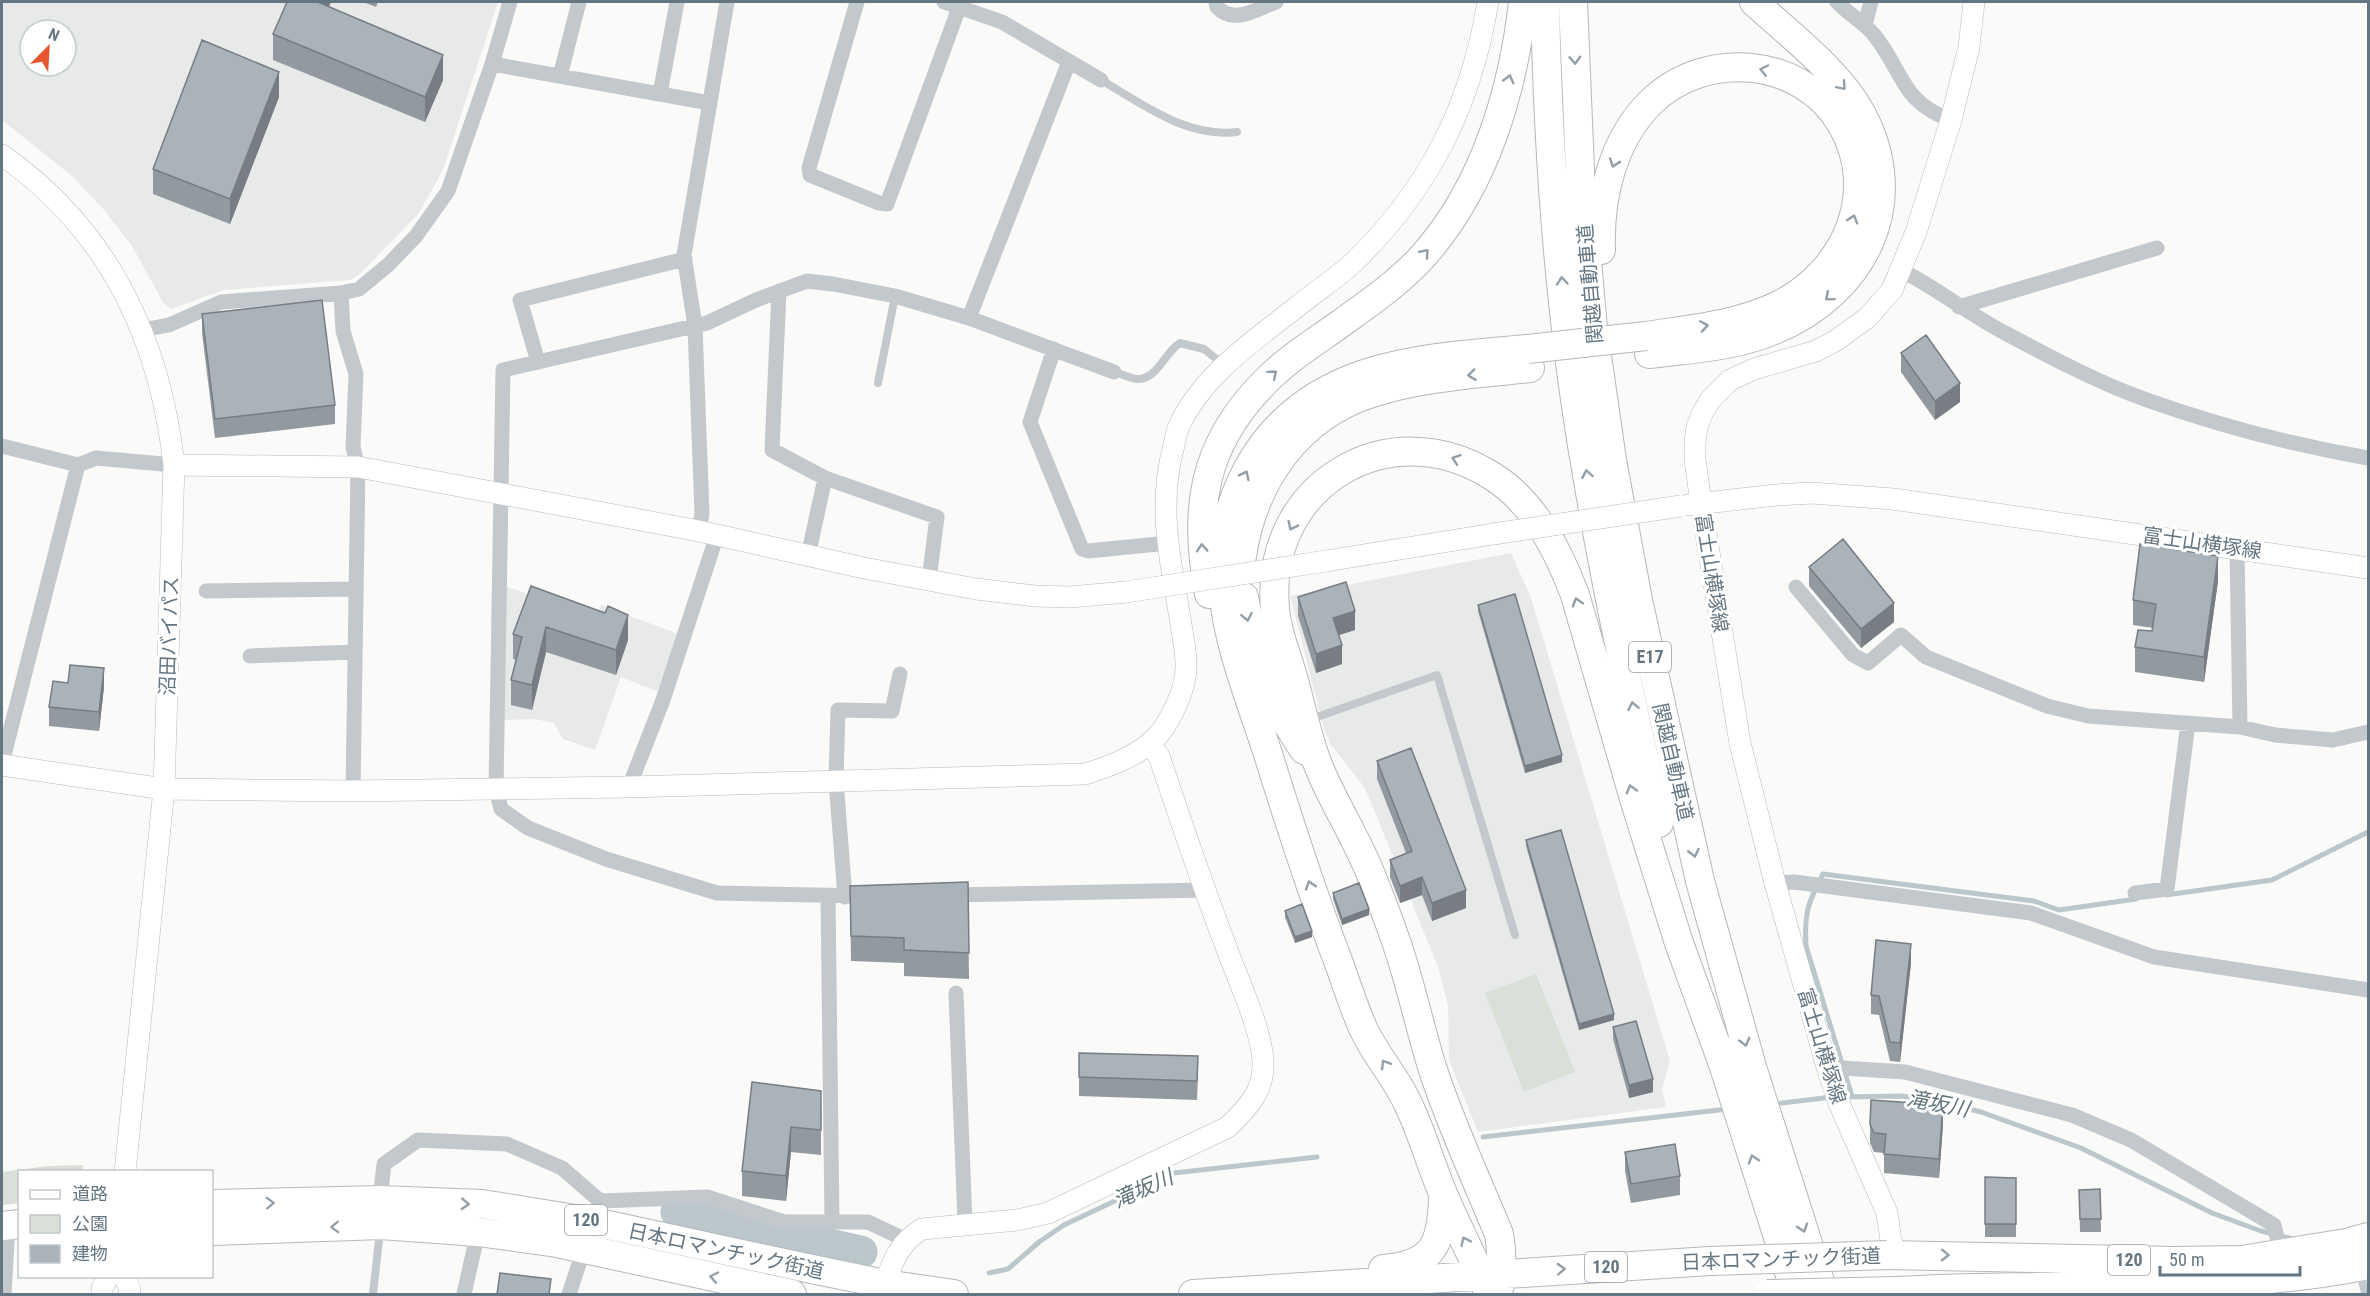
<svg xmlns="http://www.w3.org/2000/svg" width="2370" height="1296" font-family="'Roboto Condensed','Noto Sans JP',sans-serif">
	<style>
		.built { fill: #e8e9e9; fill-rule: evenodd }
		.green { fill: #dadfd7 }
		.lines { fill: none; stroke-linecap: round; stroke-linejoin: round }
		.stream { stroke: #bbc7cb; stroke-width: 5 }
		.river { stroke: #bbc7cb; stroke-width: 33 }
		.secondary-casing { stroke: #b3babf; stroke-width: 22 }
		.highway-casing { stroke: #b4b9bd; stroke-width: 30 }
		.lane { stroke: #c3c8cc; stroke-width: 8 }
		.street { stroke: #c3c8cc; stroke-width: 15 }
		.secondary { stroke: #fff; stroke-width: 21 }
		.highway { stroke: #fff; stroke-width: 28 }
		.secondary-bridge-casing { stroke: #b3babf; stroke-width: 22; stroke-linecap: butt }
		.highway-bridge-casing { stroke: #b4b9bd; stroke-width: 30; stroke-linecap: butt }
		.secondary-bridge { stroke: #fff; stroke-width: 21 }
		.highway-bridge { stroke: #fff; stroke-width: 28 }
		.wall { fill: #929a9f }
		.shaded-wall { fill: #777d82 }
		.building { fill: #aab3b9; stroke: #777d82; stroke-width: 1.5 }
		.oneway { stroke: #939fa8 }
		.labels { text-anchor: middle; stroke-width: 6; stroke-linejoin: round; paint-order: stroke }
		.shield { fill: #fff; stroke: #939fa8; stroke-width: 1.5 }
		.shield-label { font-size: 18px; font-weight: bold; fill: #657683 }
		.street-label { font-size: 20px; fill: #657683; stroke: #fff }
		.water-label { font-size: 21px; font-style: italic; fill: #60757c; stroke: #fff }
	</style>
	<rect width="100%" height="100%" fill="#fafaf8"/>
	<path class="built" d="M2 2H498L443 170 419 213 360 274 350 280 224 290 171 309 164 304 132 246 105 211 72 176 2 120ZM30 30H66V66H30Z
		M1511 553 1531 598 1670 1061 1662 1089 1666 1107 1478 1132 1449 1060 1448 1005 1438 967 1365 788 1331 745 1324 729 1290 596Z
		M505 586 595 618 601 605 681 635 661 693 621 677 595 750 563 739 554 723 534 719 503 720Z"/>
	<path class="green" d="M1536 974 1575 1072 1524 1092 1485 993Z
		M83 1165V1171L20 1172 19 1203 2 1205V1172L48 1166Z"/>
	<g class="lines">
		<path class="stream" d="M2166 895 2272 880 2368 832
			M1852 1096 1806 946C1804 913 1808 903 1823 874L2034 901 2059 910 2136 899
			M1842 1097 1901 1096 1933 1100 1981 1112 2081 1148 2212 1213 2261 1231 2293 1239
			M1773 1104 1832 1097
			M1483 1137 1728 1109
			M989 1273 1008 1269 1039 1242 1064 1225 1174 1173 1317 1157"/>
		<path class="river" d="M677 1212 861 1252"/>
		<defs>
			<path id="secondary" d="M2 155C108 229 160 339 174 465L164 789 125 1172
				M174 465 358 467 699 531 864 568 976 589 1035 596 1070 597 1126 592
				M1688 505 1776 495 1812 493 1893 499 2368 568
				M1326 561 1493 534
				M2 765 164 789 353 791 629 787 1085 774C1107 767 1130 759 1149 744 1168 729 1187 689 1186 665 1186 649 1182 633 1180 618 1170 559 1158 508 1173 449 1175 442 1176 433 1179 426 1203 374 1255 340 1298 306 1316 291 1337 278 1354 262 1430 188 1471 105 1488 2
				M1897 1255 1891 1241 1887 1213 1839 1103 1827 1067 1775 883 1740 743 1701 503 1695 460V443L1697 427 1703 412 1711 399 1730 380 1754 369 1816 351 1835 341 1867 318 1892 290 1916 232 1951 120 1969 47 1974 2
				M124 1276 130 1289 129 1294
				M102 1294V1288L109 1276
				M881 1294C891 1268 896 1244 922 1229L1017 1220 1048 1213 1228 1127C1246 1109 1263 1093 1263 1066 1264 1035 1239 982 1228 952 1203 887 1181 822 1159 756L1150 744"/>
			<path id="highway" d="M1545 2C1548 155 1559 311 1585 463 1605 584 1631 704 1659 823
				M1573 2 1581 194 1593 328 1612 460 1638 600 1700 881 1752 1067 1824 1294
				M1601 250C1599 199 1612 141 1650 103 1704 49 1802 56 1842 125 1881 193 1845 272 1779 305 1738 325 1691 329 1646 336
				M1649 354C1690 349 1734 347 1774 330 1864 293 1910 203 1861 113 1838 71 1789 34 1754 2
				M1242 556C1253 482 1297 417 1372 393 1422 377 1478 374 1530 368
				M1209 594C1193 510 1202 445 1265 382 1287 359 1315 342 1340 324 1369 303 1400 282 1424 255 1485 186 1513 91 1523 2
				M1244 597 1253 642 1274 703 1304 750
				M1717 1045 1796 1294
				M212 1204 380 1200 482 1204 594 1222 807 1268 885 1284 954 1294
				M2 1226 20 1224
				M212 1231 381 1225 478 1232 557 1243 792 1294
				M1887 1255 2174 1261 2242 1260 2346 1243 2368 1237
				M1383 1269C1434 1265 1442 1244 1443 1196
				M1897 1291C2054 1281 2214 1296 2368 1265
				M1193 1294 1710 1261
				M1489 1294C1475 1261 1458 1229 1444 1196 1431 1166 1423 1135 1409 1106 1397 1078 1375 1055 1363 1028 1354 1008 1347 986 1340 966 1313 896 1290 825 1268 754 1248 692 1220 628 1222 561 1223 527 1235 488 1254 458 1315 361 1426 358 1528 349
				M1498 1294C1502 1273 1503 1256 1499 1234 1477 1181 1451 1125 1433 1070 1420 1029 1411 985 1397 944 1389 921 1380 897 1371 875 1357 839 1336 807 1321 772 1307 741 1302 706 1292 674 1286 652 1276 630 1275 608 1264 486 1388 410 1492 476 1534 502 1558 550 1575 595L1635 802 1679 943 1723 1064"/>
		</defs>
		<use href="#secondary" class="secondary-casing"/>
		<use href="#highway" class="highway-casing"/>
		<path class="lane" d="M1101 80C1143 104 1186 138 1237 132
			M1114 372C1121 374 1130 378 1137 379 1157 380 1164 353 1180 343L1204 349 1224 365
			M878 383 895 296
			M1311 719 1437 675 1515 935
			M2360 1272 2365 1293 2368 1292
			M373 1294 380 1231"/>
		<path class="street" d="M857 2 809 168 810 175 879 203 887 204 956 16 957 5
			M944 2 1002 22 1101 80
			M1216 2 1217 7C1234 25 1257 9 1276 2
			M1837 2C1849 15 1864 22 1875 36 1904 73 1901 102 1951 120
			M1865 25 1871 2
			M492 64 710 103
			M560 76 579 2
			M660 94 677 2
			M1901 270C1938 289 1970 315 2007 334 2052 358 2099 383 2147 400 2220 426 2293 445 2368 458
			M779 291 772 450 825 478 937 517 929 580
			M341 293 343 331 356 374 353 447 358 467 353 791
			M1959 307 2157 248
			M969 318 1069 62
			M142 330 169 325 221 302 341 293 359 289 388 265 416 236 448 191 492 64 510 2
			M1054 349 1030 422 1082 549 1088 551 1168 543
			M538 362 520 300 685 259
			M2 446 78 465 96 458 174 465
			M699 531 702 514 695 326 684 255 727 2
			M2237 548 2240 727 2275 735 2333 740 2368 732
			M808 556 825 478
			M1796 587 1853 655 1868 663 1901 635 1926 657 2047 706 2088 716 2240 727
			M206 591 356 589
			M250 656 355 652
			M2 763 78 465
			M629 787 663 700 717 535
			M1775 883 1794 882 2031 913 2154 957 2368 990
			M2135 893 2167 889 2188 723
			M950 895 1205 890
			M828 896 832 1222
			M869 896 717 893 606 859 528 828 501 809 496 789 503 370 707 323 756 300 807 281 833 284 895 296 969 318 1114 372
			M845 897 836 781 838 710 892 711 900 674
			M956 993 965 1223
			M1827 1067 1905 1072 2072 1115 2131 1140 2274 1225 2281 1254
			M380 1200 384 1164 418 1140 507 1144 562 1168 600 1201 569 1294
			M600 1201 707 1197 784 1222H868L906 1240
			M4 1294 8 1225
			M464 1294 478 1232"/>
		<use href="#secondary" class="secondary"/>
		<use href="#highway" class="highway"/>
		<defs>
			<path id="secondary-bridge" d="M1493 534 1681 506
				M1126 592 1326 561"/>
			<path id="highway-bridge" d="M1528 349 1646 336
				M1710 1261 1887 1255
				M1767 1294 1897 1291"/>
		</defs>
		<use href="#secondary-bridge" class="secondary-bridge-casing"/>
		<use href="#highway-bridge" class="highway-bridge-casing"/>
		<use href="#secondary-bridge" class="secondary-bridge"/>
		<use href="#highway-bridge" class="highway-bridge"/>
	</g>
	<path class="wall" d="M363 2H378L376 7Z
		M329 7 443 80 425 122 273 60V34Z
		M279 97 230 224 153 194V169Z
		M202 314 335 405V424L215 438 202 333Z
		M1901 353 1960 402 1935 420 1901 372Z
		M1809 567 1894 622 1861 648 1809 586Z
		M2218 581 2204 682 2135 672V647L2152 631 2153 628 2133 625V600Z
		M531 586 628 640 616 675 546 652 532 710 511 705V680L516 660 513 659V634Z
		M1298 597 1355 630 1339 635 1342 664 1316 673 1298 616Z
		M1478 605 1562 762 1525 773 1478 611Z
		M104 687 99 731 49 726V707Z
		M1377 761 1466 908 1432 921 1422 895 1400 903 1390 877V860L1406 853 1377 779Z
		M1526 840 1614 1020 1579 1030 1526 846Z
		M968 882 969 979 904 976V963L851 961 850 886Z
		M1333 893 1369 915 1342 925 1333 899Z
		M1285 911 1312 937 1295 943 1285 917Z
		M1911 963 1900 1062 1890 1061 1879 1015 1871 1014V995Z
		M1613 1027 1653 1092 1629 1098 1613 1039Z
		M1079 1053 1198 1075 1197 1100 1079 1096Z
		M821 1091V1155L791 1152 786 1201 742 1196V1171Z
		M1870 1124H1943L1939 1178 1884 1173V1153L1874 1152 1870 1143Z
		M1625 1152 1680 1176V1195L1631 1203 1625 1171Z
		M1985 1177 2016 1178V1237H1985Z
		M2100 1189 2101 1232H2080L2079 1190Z"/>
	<path class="shaded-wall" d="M321 2H331L320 28V3Z
		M443 55V80L425 122V97Z
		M279 72V97L230 224V199Z
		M1960 383V402L1935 420V401Z
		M2218 556V581L2204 682V657Z
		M1894 603V622L1861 648V629Z
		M1355 611V630L1333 637V618Z
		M628 615V640L616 675V650Z
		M546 627V652L532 710V685Z
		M1342 645V664L1316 673V654Z
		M104 668V687L99 731V712Z
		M1562 755V762L1525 773V766Z
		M1422 877V895L1400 903V886Z
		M1466 890V908L1432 921V903Z
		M1369 909V915L1342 925V919Z
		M1312 931V937L1295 943V937Z
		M1911 944V963L1900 1062V1043Z
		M1614 1014V1020L1579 1030V1024Z
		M1653 1079V1092L1629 1098V1085Z
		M1943 1105V1124L1939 1178V1159Z
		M791 1127V1152L786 1201V1176Z"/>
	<path class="building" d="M287 2H321L320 3 443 55 425 97 273 34Z
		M202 40 279 72 230 199 153 169Z
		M322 300 335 405 215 419 202 314Z
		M1926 335 1960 383 1935 401 1901 353Z
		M1843 539 1894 603 1861 629 1809 567Z
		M2140 544 2218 556 2204 657 2135 647 2138 630 2152 631 2156 604 2133 600Z
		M1346 582 1355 611 1333 618 1342 645 1316 654 1298 597Z
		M531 586 605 613 608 606 628 615 616 650 546 627 532 685 511 680 522 637 513 634Z
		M1515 594 1562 755 1525 766 1478 605Z
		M70 665 104 668 99 712 49 707 53 681 68 683Z
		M1411 748 1466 890 1432 903 1422 877 1400 886 1390 860 1412 851 1377 761Z
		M1561 830 1614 1014 1579 1024 1526 840Z
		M968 882 969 953 904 950V938L851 936 850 886Z
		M1359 883 1369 909 1342 919 1333 893Z
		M1302 904 1312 931 1295 937 1285 911Z
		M1876 940 1911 944 1900 1043 1890 1042 1879 996 1871 995Z
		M1636 1021 1653 1079 1629 1085 1613 1027Z
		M1079 1053 1198 1056 1197 1081 1079 1077Z
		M752 1082 821 1091V1130L791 1127 786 1176 742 1171Z
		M1871 1100 1943 1105 1939 1159 1884 1154 1886 1134 1874 1133 1870 1124Z
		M1675 1144 1680 1176 1631 1184 1625 1152Z
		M1985 1177 2016 1178V1224H1985Z
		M2100 1189 2101 1219H2080L2079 1190Z
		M500 1273 551 1279 549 1294H497Z"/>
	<defs><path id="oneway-chevron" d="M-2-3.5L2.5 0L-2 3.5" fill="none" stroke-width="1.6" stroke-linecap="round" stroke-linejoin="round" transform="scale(1.5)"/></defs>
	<g class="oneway">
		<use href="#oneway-chevron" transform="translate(1575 60) rotate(87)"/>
		<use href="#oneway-chevron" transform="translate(1764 70) rotate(-168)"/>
		<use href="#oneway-chevron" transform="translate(1509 79) rotate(-75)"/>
		<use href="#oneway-chevron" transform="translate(1842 86) rotate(49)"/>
		<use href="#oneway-chevron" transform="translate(1614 163) rotate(109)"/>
		<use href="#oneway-chevron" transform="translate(1853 219) rotate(-73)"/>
		<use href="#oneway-chevron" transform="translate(1425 253) rotate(-49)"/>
		<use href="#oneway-chevron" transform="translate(1562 281) rotate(-95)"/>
		<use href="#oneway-chevron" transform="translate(1829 297) rotate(140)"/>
		<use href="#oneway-chevron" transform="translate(1704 326) rotate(-9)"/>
		<use href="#oneway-chevron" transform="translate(1273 374) rotate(-40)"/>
		<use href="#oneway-chevron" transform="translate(1472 375) rotate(173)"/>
		<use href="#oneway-chevron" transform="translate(1456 459) rotate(-161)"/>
		<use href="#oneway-chevron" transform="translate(1587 474) rotate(-100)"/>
		<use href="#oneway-chevron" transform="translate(1245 475) rotate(-64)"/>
		<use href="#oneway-chevron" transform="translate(1292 526) rotate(116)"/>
		<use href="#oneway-chevron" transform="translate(1202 548) rotate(-94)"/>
		<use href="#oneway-chevron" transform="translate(1577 602) rotate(-108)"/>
		<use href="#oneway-chevron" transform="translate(1247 617) rotate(79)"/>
		<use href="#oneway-chevron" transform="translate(1633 706) rotate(-102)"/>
		<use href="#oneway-chevron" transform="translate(1631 789) rotate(-106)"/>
		<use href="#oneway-chevron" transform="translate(1694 853) rotate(77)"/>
		<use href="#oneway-chevron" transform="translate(1310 885) rotate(-108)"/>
		<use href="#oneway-chevron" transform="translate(1745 1042) rotate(75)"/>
		<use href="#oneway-chevron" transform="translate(1385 1064) rotate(-121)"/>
		<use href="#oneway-chevron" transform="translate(1753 1159) rotate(-108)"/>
		<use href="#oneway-chevron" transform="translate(270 1203) rotate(-2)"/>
		<use href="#oneway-chevron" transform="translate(465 1204) rotate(3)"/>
		<use href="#oneway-chevron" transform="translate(335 1227) rotate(178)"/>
		<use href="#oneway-chevron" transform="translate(1803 1228) rotate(72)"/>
		<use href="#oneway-chevron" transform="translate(1465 1241) rotate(-115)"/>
		<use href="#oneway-chevron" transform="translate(1945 1255) rotate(1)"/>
		<use href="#oneway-chevron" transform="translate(1561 1269) rotate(-3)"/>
		<use href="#oneway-chevron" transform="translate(714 1277) rotate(-168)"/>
	</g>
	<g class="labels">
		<g class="shield">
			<rect x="1629" y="642" width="42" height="30" rx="4.5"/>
			<rect x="565" y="1205" width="42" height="30" rx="4.5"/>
			<rect x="2108" y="1245" width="42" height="30" rx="4.5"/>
			<rect x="1585" y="1252" width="42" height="30" rx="4.5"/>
		</g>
		<g class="shield-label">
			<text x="1650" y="663">E17</text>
			<text x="586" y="1226">120</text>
			<text x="2129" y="1266">120</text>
			<text x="1606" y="1273">120</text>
		</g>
		<g class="street-label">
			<text transform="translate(1590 284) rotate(-95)" y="7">関越自動車道</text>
			<text transform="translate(2202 543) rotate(8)" y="7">富士山横塚線</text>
			<text transform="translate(1712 573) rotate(81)" y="7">富士山横塚線</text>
			<text transform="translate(169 636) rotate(-88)" y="7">沼田バイパス</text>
			<text transform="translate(1673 762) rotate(77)" y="7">関越自動車道</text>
			<text transform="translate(1822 1046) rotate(73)" y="7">富士山横塚線</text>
			<text transform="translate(726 1251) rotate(12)" y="7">日本ロマンチック街道</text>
			<text transform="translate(1781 1259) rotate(-2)" y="7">日本ロマンチック街道</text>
		</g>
		<g class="water-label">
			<text transform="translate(1938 1104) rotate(11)" y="7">滝坂川</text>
			<text transform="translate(1143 1189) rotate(-24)" y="7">滝坂川</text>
		</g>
	</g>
	<rect width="2370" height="1296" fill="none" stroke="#657683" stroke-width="6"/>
	<rect x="18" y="1170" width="195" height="108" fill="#ffffff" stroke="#c1c8cd" stroke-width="1.5"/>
	<rect x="30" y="1190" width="30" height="9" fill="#ffffff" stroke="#c1c8cd" stroke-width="1.5"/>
	<text x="72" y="1200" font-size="18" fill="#657683">道路</text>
	<rect x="30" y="1215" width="30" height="18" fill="#dadfd7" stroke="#c1c8cd" stroke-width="1.5"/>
	<text x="72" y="1230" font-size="18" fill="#657683">公園</text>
	<rect x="30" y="1245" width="30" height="18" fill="#aab3b9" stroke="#c1c8cd" stroke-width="1.5"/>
	<text x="72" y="1260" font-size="18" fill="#657683">建物</text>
	<g transform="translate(48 48) rotate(24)"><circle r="28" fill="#ffffff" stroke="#c1c8cd" stroke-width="1.5"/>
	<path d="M0-4.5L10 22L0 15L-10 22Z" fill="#e4572e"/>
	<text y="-9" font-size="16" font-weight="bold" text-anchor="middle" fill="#657683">N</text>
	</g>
	<path d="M2160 1266v9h140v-9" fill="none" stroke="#657683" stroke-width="3"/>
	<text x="2169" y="1266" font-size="18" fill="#657683" stroke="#ffffff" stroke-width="4.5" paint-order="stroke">50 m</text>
</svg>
